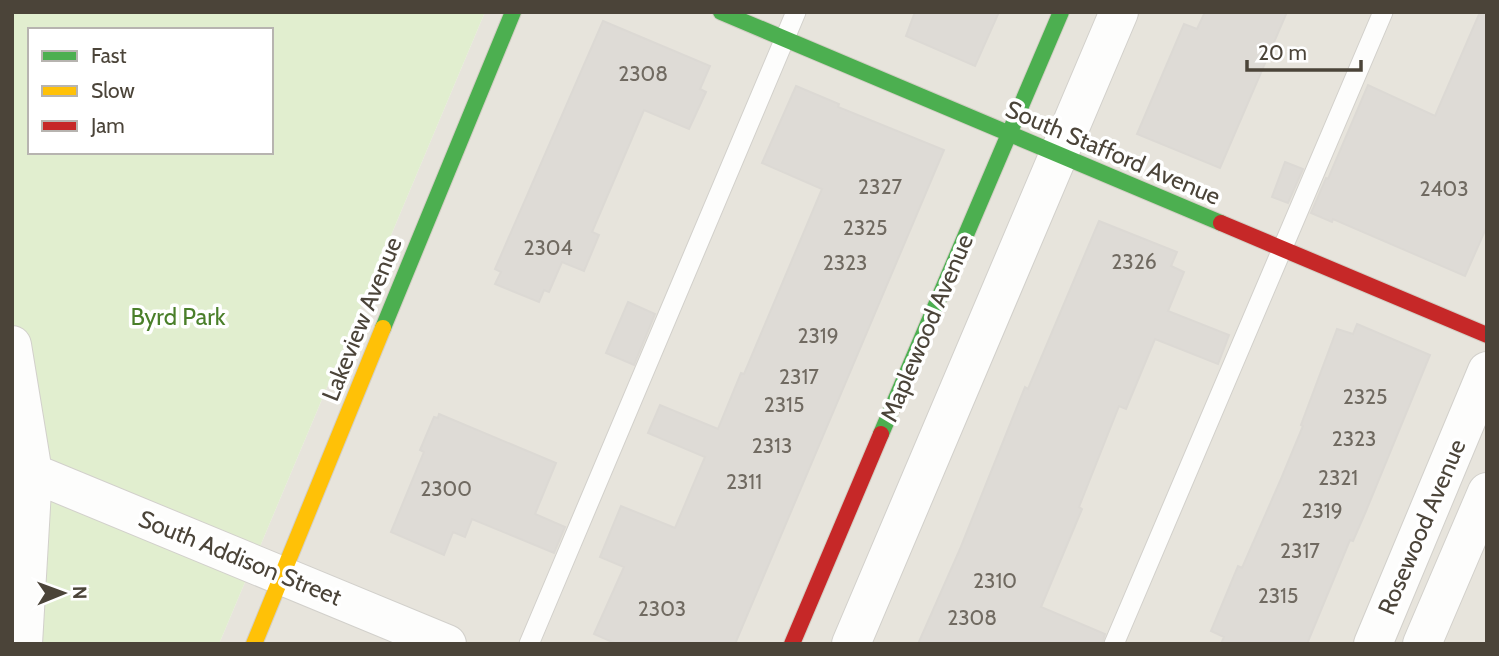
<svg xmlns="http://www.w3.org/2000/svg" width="1499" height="656" font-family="Cabin,sans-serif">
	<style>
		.residential { fill: #e7e4dc }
		.green { fill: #e1eecf; fill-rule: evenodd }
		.building { fill: #dedbd6; stroke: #dcd9d4; stroke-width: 2 }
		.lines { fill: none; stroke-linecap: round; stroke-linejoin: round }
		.lane-casing { stroke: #d2d0cb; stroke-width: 21 }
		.street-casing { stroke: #d2d0cb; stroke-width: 40 }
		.fast-casing { stroke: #d3cfc5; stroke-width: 18 }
		.slow-casing { stroke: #d3cfc5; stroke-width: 18 }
		.jam-casing { stroke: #d3cfc5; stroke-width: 18 }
		.lane { stroke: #fdfdfc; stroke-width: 19 }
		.street { stroke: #fdfdfc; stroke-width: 38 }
		.fast { stroke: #4caf50; stroke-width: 16 }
		.slow { stroke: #ffc107; stroke-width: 16 }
		.jam { stroke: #c62828; stroke-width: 16 }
		.labels { text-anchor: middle; stroke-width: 7; stroke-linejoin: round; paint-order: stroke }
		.number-label { font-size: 21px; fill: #706a61 }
		.street-label { font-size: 24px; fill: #4b4439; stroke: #fff }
		.park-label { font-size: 24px; fill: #4a7f2a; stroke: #fff }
	</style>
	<rect width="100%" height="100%" fill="#f4f2ee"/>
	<path class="residential" d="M485 12H1487V644H219Z"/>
	<path class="green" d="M12 12H485L219 644H12ZM30 30H271V152H30Z"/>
	<path class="building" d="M915 12H999L975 66 906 36Z
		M1205 12H1287L1220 168 1137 134 1184 24 1197 29Z
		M1480 12H1487V226L1465 276 1333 219 1332 222 1311 213 1326 178 1328 179 1368 85 1435 116Z
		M603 21 710 66 700 89 706 92 689 129 644 110 592 232 599 235 584 271 562 262 549 292 544 290 539 302 495 284 501 272 495 269Z
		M796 86 839 104 838 107 944 150 735 644H617L594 634 624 567 600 557 621 506 675 528 705 457 648 433 660 405 718 429 741 373 744 374 822 189 762 163Z
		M1285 162 1303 169 1288 203 1272 197Z
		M1099 221 1177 252 1171 266 1184 272 1168 311 1229 335 1218 364 1155 339 1126 409 1119 406 1079 507 1082 509 1041 607 1105 634 1102 644H918L960 549 1025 387 1028 389Z
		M628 302 655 314 634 365 606 353Z
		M1357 324 1430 355 1366 511 1353 541 1350 540 1307 644H1221L1224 637 1211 631 1238 566 1242 568 1281 479 1303 426 1301 425 1337 329 1353 334Z
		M439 414 556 463 535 514 565 527 554 553 472 519 465 537 453 532 444 555 391 532 424 452 420 450 434 417 438 418Z"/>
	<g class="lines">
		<defs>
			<path id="lane" d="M529 644 796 12
				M1114 644 1383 12"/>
			<path id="street" d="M12 345 33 473 23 644
				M33 473 447 644
				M851 644 1119 12
				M1373 644 1487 371
				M1422 644 1487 492"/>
			<path id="fast" d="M721 12 1221 223
				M383 328 513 12
				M881 434 1061 12"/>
			<path id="slow" d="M254 644 383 328"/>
			<path id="jam" d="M1221 223 1487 335
				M792 644 881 434"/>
		</defs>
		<use href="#lane" class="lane-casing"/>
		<use href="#street" class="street-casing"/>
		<use href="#fast" class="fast-casing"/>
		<use href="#slow" class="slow-casing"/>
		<use href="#jam" class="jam-casing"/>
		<use href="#lane" class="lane"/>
		<use href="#street" class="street"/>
		<use href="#fast" class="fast"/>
		<use href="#slow" class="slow"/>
		<use href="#jam" class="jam"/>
	</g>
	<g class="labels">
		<g class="number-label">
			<text x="643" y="81">2308</text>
			<text x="880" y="194">2327</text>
			<text x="1444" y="196">2403</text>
			<text x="865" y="235">2325</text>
			<text x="548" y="255">2304</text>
			<text x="1134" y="269">2326</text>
			<text x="845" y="270">2323</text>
			<text x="818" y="343">2319</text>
			<text x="799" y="384">2317</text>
			<text x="1365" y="404">2325</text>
			<text x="784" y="412">2315</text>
			<text x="1354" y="446">2323</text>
			<text x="772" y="453">2313</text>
			<text x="1338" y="485">2321</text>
			<text x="744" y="489">2311</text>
			<text x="446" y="496">2300</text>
			<text x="1322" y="518">2319</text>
			<text x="1300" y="558">2317</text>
			<text x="995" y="588">2310</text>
			<text x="1278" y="603">2315</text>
			<text x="662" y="616">2303</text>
			<text x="972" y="625">2308</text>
		</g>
		<g class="street-label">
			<text transform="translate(1113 153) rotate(23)" y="8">South Stafford Avenue</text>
			<text transform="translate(362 319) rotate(-68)" y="8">Lakeview Avenue</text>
			<text transform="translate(927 328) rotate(-67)" y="8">Maplewood Avenue</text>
			<text transform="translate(1422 527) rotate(-67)" y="8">Rosewood Avenue</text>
			<text transform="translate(240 558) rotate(22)" y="8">South Addison Street</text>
		</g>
		<g class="park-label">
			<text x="178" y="325">Byrd Park</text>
		</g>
	</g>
	<rect width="1499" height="656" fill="none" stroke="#4b4439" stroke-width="28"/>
	<rect x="28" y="28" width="245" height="126" fill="#ffffff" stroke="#b7b4b0" stroke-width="2"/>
	<rect x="42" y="51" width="35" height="10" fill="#4caf50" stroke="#b7b4b0" stroke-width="2"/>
	<text x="91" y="63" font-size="21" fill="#4b4439">Fast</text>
	<rect x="42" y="86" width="35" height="10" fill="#ffc107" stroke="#b7b4b0" stroke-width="2"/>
	<text x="91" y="98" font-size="21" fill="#4b4439">Slow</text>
	<rect x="42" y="121" width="35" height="10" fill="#c62828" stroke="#b7b4b0" stroke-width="2"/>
	<text x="91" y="133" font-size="21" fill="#4b4439">Jam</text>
	<g transform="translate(63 593) rotate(89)" stroke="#ffffff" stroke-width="5" paint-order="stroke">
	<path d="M0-5L12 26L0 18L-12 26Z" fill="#4b4439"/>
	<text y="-10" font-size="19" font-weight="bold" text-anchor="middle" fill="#4b4439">N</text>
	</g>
	<path d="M1247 60v10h114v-10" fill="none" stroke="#4b4439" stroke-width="3.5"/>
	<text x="1258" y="60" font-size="21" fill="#4b4439" stroke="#ffffff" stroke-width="5" paint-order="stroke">20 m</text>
</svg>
